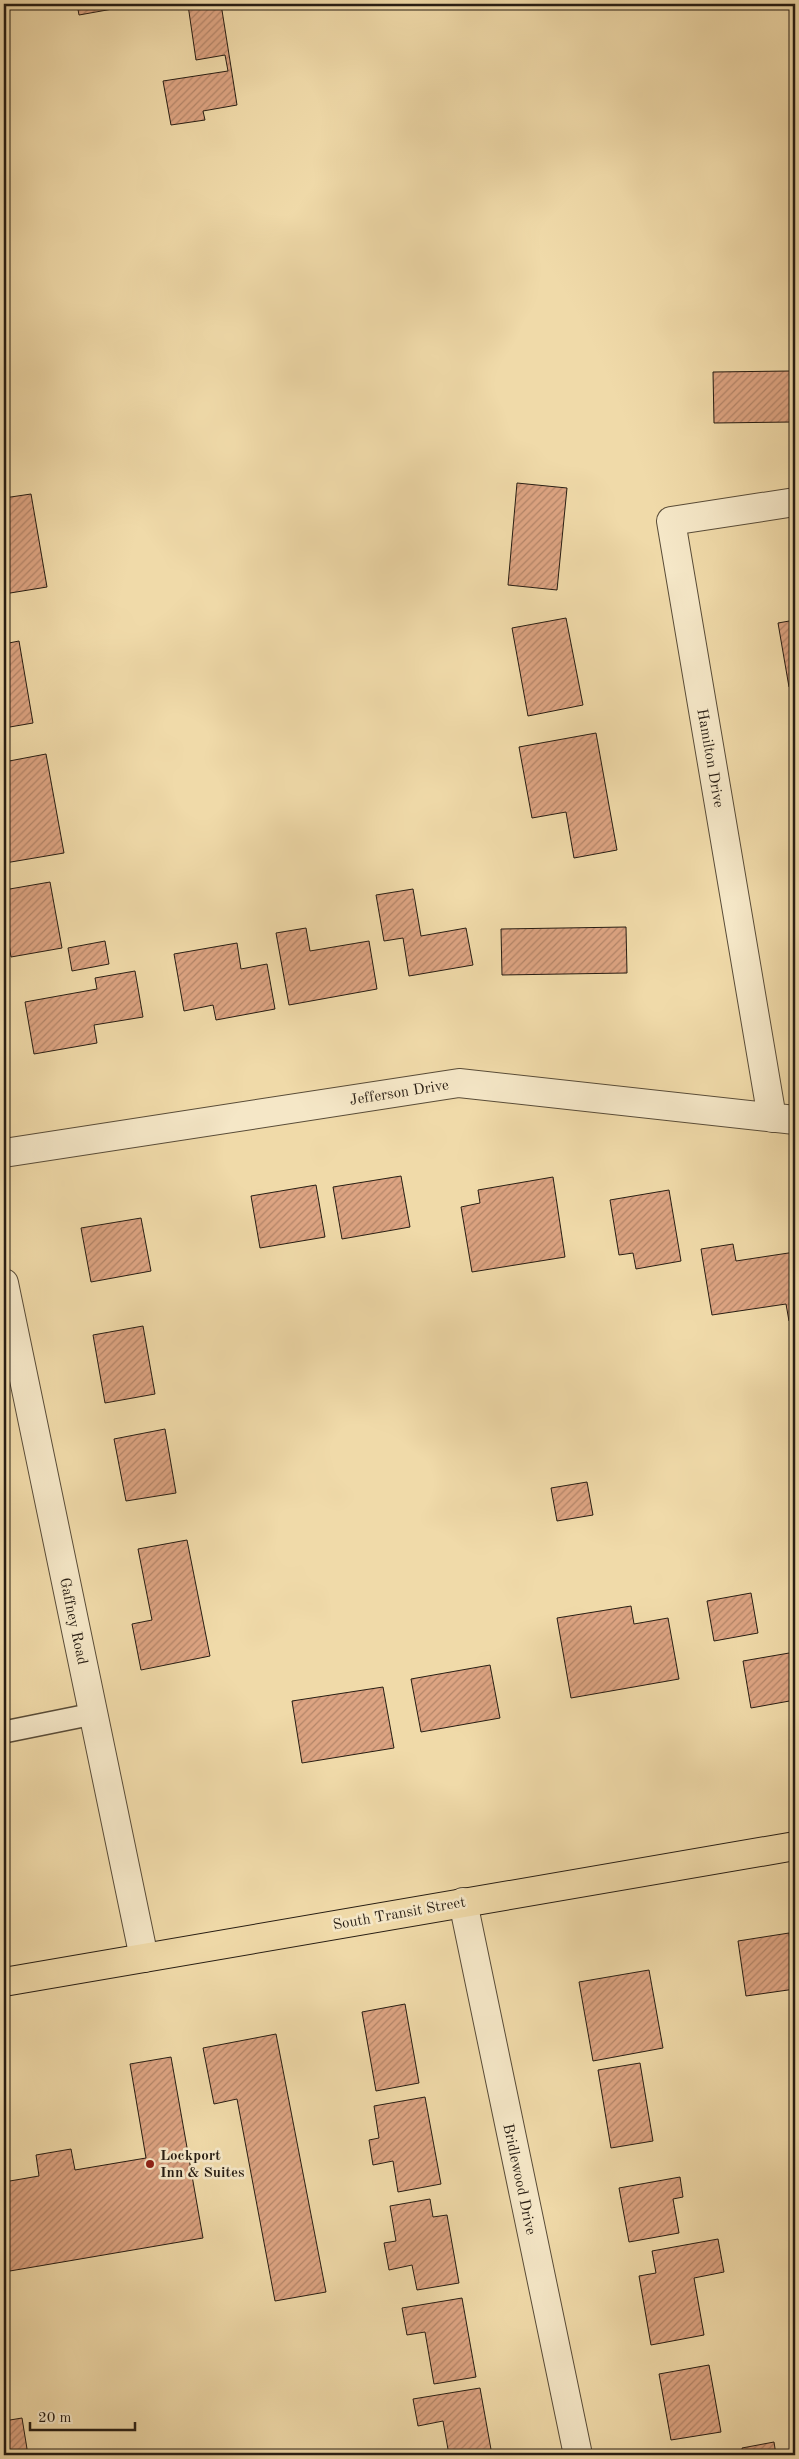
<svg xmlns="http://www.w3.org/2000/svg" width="799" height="2459" font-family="'Old Standard TT',serif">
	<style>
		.building { fill: url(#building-hatch); stroke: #271d13 }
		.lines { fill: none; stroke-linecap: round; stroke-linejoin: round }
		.lane-casing { stroke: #594c38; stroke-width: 24 }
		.street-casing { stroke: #594c38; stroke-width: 30 }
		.highway-casing { stroke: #271d13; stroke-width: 30 }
		.lane { stroke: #f5e7c7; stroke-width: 21 }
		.street { stroke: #f5e7c7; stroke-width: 28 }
		.highway { stroke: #f0daa9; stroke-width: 28 }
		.poi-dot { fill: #8f2418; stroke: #f5e7c7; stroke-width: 2 }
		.labels { text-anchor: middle; stroke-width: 5; stroke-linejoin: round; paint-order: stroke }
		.street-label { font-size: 15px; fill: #271d13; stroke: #f5e7c7 }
		.poi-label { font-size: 15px; font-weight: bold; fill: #271d13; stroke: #f5e7c7; text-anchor: start }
	</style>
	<defs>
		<pattern id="building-hatch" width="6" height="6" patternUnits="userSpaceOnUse" patternTransform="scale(1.25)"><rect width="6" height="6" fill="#dda482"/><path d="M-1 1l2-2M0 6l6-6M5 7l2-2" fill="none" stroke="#b38569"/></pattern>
	</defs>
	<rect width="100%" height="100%" fill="#f0daa9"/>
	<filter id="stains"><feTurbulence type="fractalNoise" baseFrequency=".004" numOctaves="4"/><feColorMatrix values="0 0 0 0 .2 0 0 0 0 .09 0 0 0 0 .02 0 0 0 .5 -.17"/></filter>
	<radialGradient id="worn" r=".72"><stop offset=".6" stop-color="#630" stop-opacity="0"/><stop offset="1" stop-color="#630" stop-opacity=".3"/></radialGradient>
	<path class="building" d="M77 4H134L135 5 79 15Z
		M195 4H221L237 105 203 111 205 120 171 125 163 81 228 71 225 55 196 60 188 5Z
		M791 371 792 422 714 423 713 372Z
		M517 483 567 488 557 590 508 585Z
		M31 494 47 587 4 594V498Z
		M566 618 583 705 528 716 512 628Z
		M795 620V686L789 687 778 623Z
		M19 641 33 723 4 728V644Z
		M596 733 617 850 574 858 566 812 532 818 519 747Z
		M46 754 64 853 5 863 4 762Z
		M50 882 62 948 11 957 4 914V890Z
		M413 889 421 936 466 928 473 965 409 976 403 938 384 941 376 895Z
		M626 927 627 973 502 975 501 929Z
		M306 928 310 951 369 941 377 989 289 1005 276 933Z
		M105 941 109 964 72 971 68 948Z
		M237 943 241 969 267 964 275 1009 216 1020 213 1005 184 1011 174 954Z
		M135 971 143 1017 94 1025 97 1043 34 1054 25 1002 97 989 95 978Z
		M401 1176 410 1227 342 1239 333 1187Z
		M553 1177 565 1257 472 1272 461 1207 480 1203 478 1190Z
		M316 1185 325 1237 260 1248 251 1196Z
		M669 1190 681 1261 636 1269 633 1253 619 1255 610 1200Z
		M141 1218 151 1271 91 1282 81 1228Z
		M733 1244 736 1261 795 1252V1320L789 1321 786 1304 712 1315 701 1249Z
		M143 1326 155 1394 105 1403 93 1335Z
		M165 1429 176 1493 126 1501 114 1439Z
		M587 1482 593 1515 557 1521 551 1488Z
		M187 1540 210 1656 141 1670 132 1624 152 1620 138 1549Z
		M751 1593 758 1633 714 1641 707 1601Z
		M631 1606 634 1624 668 1618 679 1679 571 1698 557 1618Z
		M795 1652V1700L751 1708 743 1661Z
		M490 1665 500 1718 421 1732 411 1679Z
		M383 1687 394 1748 302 1763 292 1701Z
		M789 1933 795 1989 746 1996 738 1941Z
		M649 1970 663 2048 593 2061 579 1982Z
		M405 2004 419 2083 376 2091 362 2012Z
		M276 2034 326 2292 275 2301 237 2099 214 2104 203 2048Z
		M171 2057 203 2238 4 2272V2182L39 2176 36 2155 71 2149 75 2170 146 2158 130 2064Z
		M640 2063 653 2141 611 2148 598 2070Z
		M425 2097 441 2184 398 2192 393 2161 373 2165 369 2140 379 2138 374 2106Z
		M680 2177 683 2197 673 2199 679 2233 629 2242 619 2188Z
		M430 2199 433 2217 447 2215 459 2283 417 2290 412 2265 389 2270 384 2243 396 2241 390 2206Z
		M718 2239 724 2272 694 2278 704 2335 651 2345 639 2276 656 2273 652 2251Z
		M462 2298 476 2377 434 2384 425 2332 407 2335 402 2308Z
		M709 2365 721 2432 671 2440 659 2374Z
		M480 2388 492 2455H449L443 2421 418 2426 413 2399Z
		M22 2418 28 2455H4V2421Z
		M774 2442 776 2455H743L742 2448Z"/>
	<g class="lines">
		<defs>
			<path id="lane" d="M4 1732 93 1714"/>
			<path id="street" d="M772 1118 671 521 795 502
				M4 1153 459 1083 795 1120
				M4 1283 144 1958
				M463 1902 578 2455"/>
			<path id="highway" d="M4 1982 795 1846"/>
		</defs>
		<use href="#lane" class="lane-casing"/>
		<use href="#street" class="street-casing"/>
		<use href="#highway" class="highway-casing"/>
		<use href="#lane" class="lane"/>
		<use href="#street" class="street"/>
		<use href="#highway" class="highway"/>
	</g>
	<circle class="poi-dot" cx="150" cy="2164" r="5"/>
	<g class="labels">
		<g class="street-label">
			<text transform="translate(711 758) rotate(80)" y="5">Hamilton Drive</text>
			<text transform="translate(399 1092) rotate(-9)" y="5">Jefferson Drive</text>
			<text transform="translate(74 1621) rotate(78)" y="5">Gaffney Road</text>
			<text transform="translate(399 1913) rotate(-10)" y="5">South Transit Street</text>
			<text transform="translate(520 2179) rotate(78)" y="5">Bridlewood Drive</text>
		</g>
		<g class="poi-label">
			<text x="160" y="2160">Lockport<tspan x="160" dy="17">Inn &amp; Suites</tspan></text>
		</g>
	</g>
	<rect width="799" height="2459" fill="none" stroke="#f0daa9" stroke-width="20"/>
	<rect x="5" y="5" width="789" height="2449" fill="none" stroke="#271d13" stroke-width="2.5"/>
	<rect x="10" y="10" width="779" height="2439" fill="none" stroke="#271d13"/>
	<path d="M30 2422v8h105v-8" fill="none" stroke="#271d13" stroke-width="2.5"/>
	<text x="38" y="2422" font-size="15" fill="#271d13" stroke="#f5e7c7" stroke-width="4" paint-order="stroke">20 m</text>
	<rect width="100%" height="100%" filter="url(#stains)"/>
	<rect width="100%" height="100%" fill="url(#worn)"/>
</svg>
